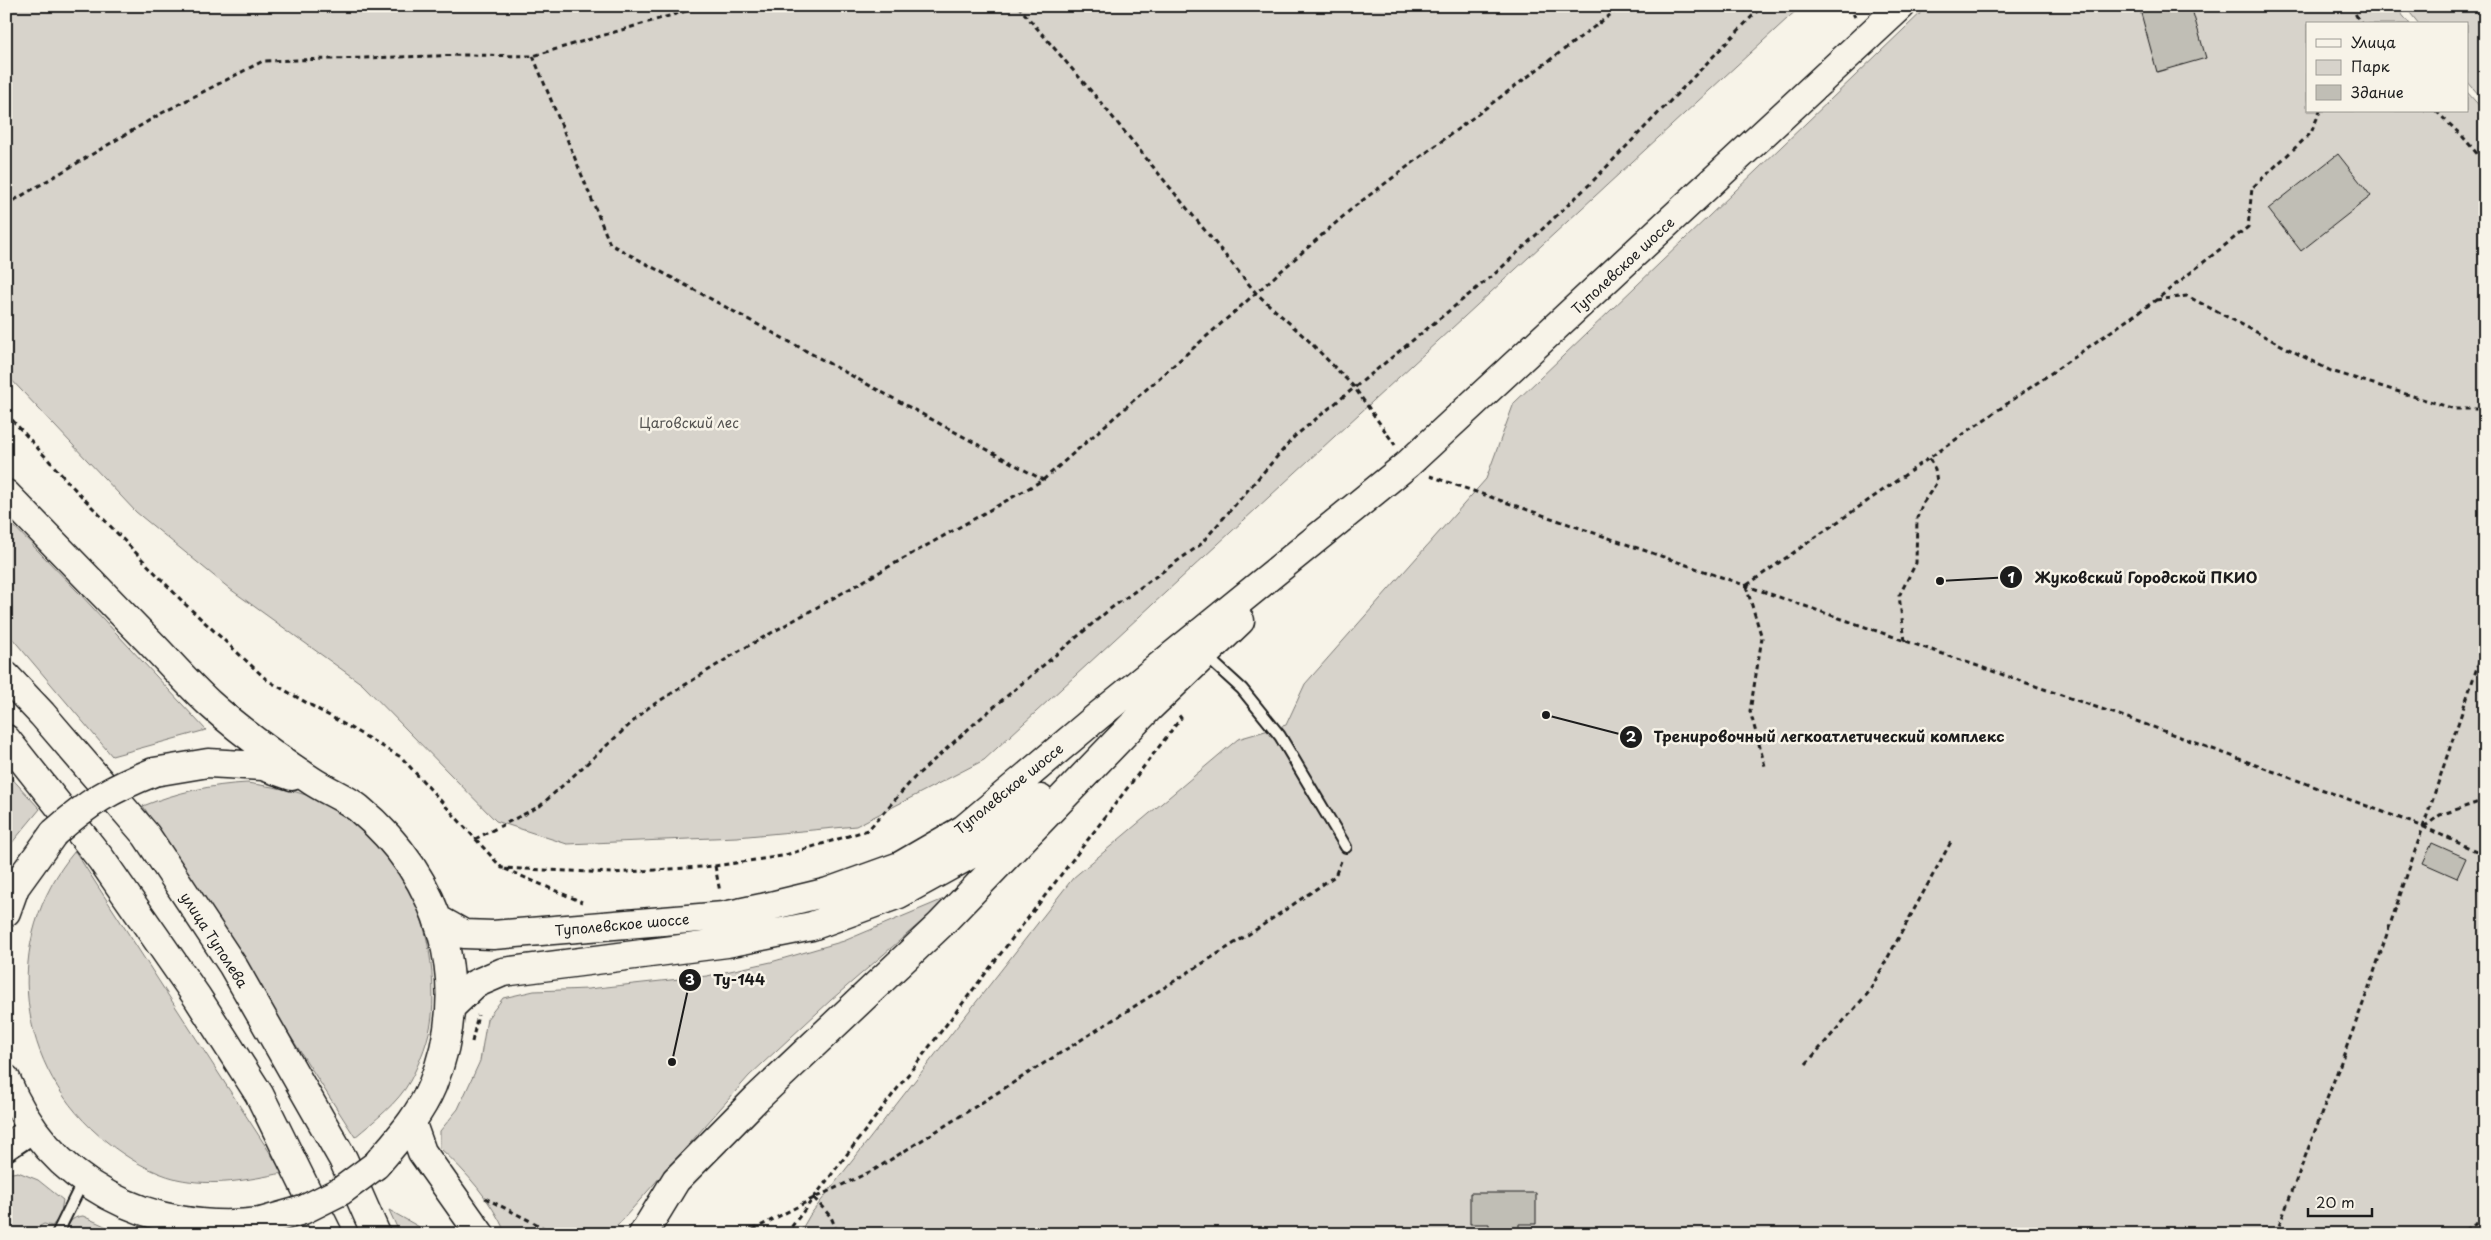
<svg xmlns="http://www.w3.org/2000/svg" width="2491" height="1240" font-family="'Playpen Sans',sans-serif">
	<style>
		.green { fill: #d7d3cb; stroke: #7a7874 }
		.building { fill: #c0beb5; stroke: #1c1c1c }
		.lines { fill: none; stroke-linecap: round; stroke-linejoin: round }
		.service-casing { stroke: #1c1c1c; stroke-width: 14 }
		.tertiary-casing { stroke: #1c1c1c; stroke-width: 30 }
		.primary-casing { stroke: #1c1c1c; stroke-width: 31 }
		.path { stroke: #1c1c1c; stroke-width: 3; stroke-dasharray: 5 4; stroke-linecap: butt }
		.service { stroke: #f7f3e8; stroke-width: 10 }
		.tertiary { stroke: #f7f3e8; stroke-width: 26 }
		.primary { stroke: #f7f3e8; stroke-width: 28 }
		.primary-bridge-casing { stroke: #1c1c1c; stroke-width: 31; stroke-linecap: butt }
		.primary-bridge { stroke: #f7f3e8; stroke-width: 28 }
		.labels { text-anchor: middle; stroke-width: 5; stroke-linejoin: round; paint-order: stroke }
		.street-label { font-size: 14px; fill: #1c1c1c; stroke: #f7f3e8 }
		.park-label { font-size: 14px; fill: #545351; stroke: #f7f3e8 }
		.leader { fill: none; stroke: #1c1c1c; stroke-width: 2 }
		.callout-dot { fill: #1c1c1c; stroke: #f7f3e8; stroke-width: 2 }
		.mark-label { font-size: 15px; text-anchor: middle; font-weight: bold; fill: #fff }
		.callout-label { font-size: 15px; text-anchor: middle; font-weight: bold; fill: #1c1c1c; stroke: #f7f3e8; stroke-width: 5; stroke-linejoin: round; paint-order: stroke }
	</style>
	<rect width="100%" height="100%" fill="#f7f3e8"/>
	<filter id="ink" filterUnits="userSpaceOnUse"><feTurbulence type="fractalNoise" baseFrequency=".02" numOctaves="2"/><feDisplacementMap in="SourceGraphic" scale="10" xChannelSelector="R" yChannelSelector="G"/><feConvolveMatrix kernelMatrix="1 2 1 2 8 2 1 2 1" color-interpolation-filters="sRGB"/></filter>
	<g filter="url(#ink)">
		<path class="green" d="M6 6H1801L984 760 856 826 737 837 567 844 496 821 362 684 230 589 136 512 6 374Z
			M1928 6H2404L2399 11 2410 24H2307V111H2467V92L2485 112V1234H799L810 1215 1073 878 1238 739 1286 725 1305 684 1486 479 1514 403Z
			M2411 6H2485V102L2467 81V24H2419L2407 9Z
			M6 518 80 594 206 730 112 756 6 631Z
			M6 772 40 809 6 850Z
			M247 783C272 787 301 790 324 803 345 815 366 833 383 850 422 890 437 962 432 1016 430 1037 420 1062 410 1081 398 1103 374 1121 355 1137L143 806C178 792 210 785 247 783Z
			M75 851 283 1173C248 1180 213 1187 177 1179 152 1173 127 1158 107 1142 15 1070 0 940 75 851Z
			M951 896 831 1000 749 1076 610 1234H506C491 1200 467 1173 440 1148V1131L458 1109 480 1061 487 1019 503 998 534 991 588 989 707 976 771 962 844 941Z
			M18 1172 38 1180 63 1200 60 1217 52 1226 44 1224 40 1226 39 1229 43 1234H6V1174Z
			M389 1210 430 1233 431 1234H400Z
			M83 1216 122 1234H66C68 1223 71 1217 83 1216Z"/>
		<path class="building" d="M2139 6H2191L2206 58 2157 72Z
			M2338 154 2371 196 2301 251 2268 209Z
			M2432 843 2466 858 2457 878 2423 863Z
			M1470 1193H1536V1224H1519V1234H1489V1224H1470Z"/>
		<g class="lines">
			<defs>
				<path id="service" d="M1206 656 1242 689 1280 736 1346 847
					M57 1234 83 1181"/>
				<path id="tertiary" d="M6 1147 33 1129"/>
				<path id="primary" d="M6 494C52 541 97 588 142 634 165 657 186 682 210 704 242 733 276 757 312 781 327 791 344 797 358 808 442 878 474 983 432 1086 419 1117 397 1140 376 1165
					M6 676 42 714 146 835 233 966 343 1159 376 1234
					M6 739 101 859 197 997 259 1094 328 1234
					M154 772 208 763 263 766 292 776
					M6 912 15 887 54 833
					M439 920 464 934 493 935 724 916 762 908 828 892 900 866 964 829 1098 716 1408 464 1901 6
					M451 1007 475 984 503 972 727 943 812 926 899 894 977 851 1040 799
					M6 1079C48 1184 151 1236 261 1222
					M412 1124 422 1152 480 1234
					M643 1234 676 1180 757 1098 940 925 1149 708 1240 621"/>
			</defs>
			<use href="#service" class="service-casing"/>
			<use href="#tertiary" class="tertiary-casing"/>
			<use href="#primary" class="primary-casing"/>
			<path class="path" d="M1018 6 1097 98 1256 293 1309 341 1354 387 1395 445
				M1849 6 1855 17
				M2351 6 2361 24
				M533 56 610 244 1043 480
				M2436 111 2463 137 2485 163
				M6 205 162 113 263 61 466 55 533 56 703 6
				M2156 300 2187 296 2331 371 2455 409H2485
				M6 413 69 483 185 604 267 680 401 757 502 868 612 873 715 866 782 856 868 830 914 778 975 723 1110 609 1200 545 1295 436 1498 271 1590 184 1762 6
				M1430 476 2142 723 2424 827 2485 855
				M1747 585 2156 300 2248 227 2252 188 2311 133 2320 111
				M1746 586 1762 638 1750 711 1765 766
				M1905 641 1899 596 1916 563 1917 518 1923 503 1937 482 1935 469 1929 458
				M2424 827 2440 815 2485 800
				M475 839 540 806 648 708 741 650 1043 480 1355 206 1622 6
				M715 866 720 892
				M505 869 582 902
				M472 1042 478 1015
				M1806 1064 1869 992 1952 840
				M485 1198 556 1234
				M814 1198 831 1217 838 1234
				M745 1234 814 1198 874 1170 935 1132 1257 929 1335 876 1341 861
				M786 1234 1181 718 1177 713
				M2276 1234 2367 993 2485 644
				M2457 1234 2485 1219"/>
			<use href="#service" class="service"/>
			<use href="#tertiary" class="tertiary"/>
			<use href="#primary" class="primary"/>
			<defs>
				<path id="primary-bridge" d="M54 833C89 802 111 789 154 772
					M261 1222 303 1210 341 1191 376 1165"/>
			</defs>
			<use href="#primary-bridge" class="primary-bridge-casing"/>
			<use href="#primary-bridge" class="primary-bridge"/>
		</g>
	</g>
	<g class="labels">
		<g class="street-label">
			<text transform="translate(1623 266) rotate(-43)" y="5">Туполевское шоссе</text>
			<text transform="translate(1009 789) rotate(-39)" y="5">Туполевское шоссе</text>
			<text transform="translate(622 925) rotate(-5)" y="5">Туполевское шоссе</text>
			<text transform="translate(214 940) rotate(57)" y="5">улица Туполева</text>
		</g>
		<g class="park-label">
			<text x="689" y="428">Цаговский лес</text>
		</g>
	</g>
	<path class="leader" d="M1940 581L2011 577M1546 715L1631 737M672 1062L690 980"/>
	<g class="callout-dot">
		<circle cx="1940" cy="581" r="5"/>
		<circle cx="1546" cy="715" r="5"/>
		<circle cx="672" cy="1062" r="5"/>
		<circle cx="2011" cy="577" r="12"/>
		<circle cx="1631" cy="737" r="12"/>
		<circle cx="690" cy="980" r="12"/>
	</g>
	<g class="mark-label">
		<text x="2011" y="583">1</text>
		<text x="1631" y="742">2</text>
		<text x="690" y="985">3</text>
	</g>
	<g class="callout-label">
		<text x="2146" y="583">Жуковский Городской ПКИО</text>
		<text x="1829" y="742">Тренировочный легкоатлетический комплекс</text>
		<text x="739" y="985">Ty-144</text>
	</g>
	<rect width="2491" height="1240" fill="none" stroke="#f7f3e8" stroke-width="25"/>
	<rect x="12" y="12" width="2466" height="1215" fill="none" stroke="#1c1c1c" stroke-width="2" filter="url(#ink)"/>
	<rect x="2306" y="22" width="162" height="90" fill="#f7f3e8" stroke="#9f9d96"/>
	<rect x="2316" y="39" width="25" height="8" fill="#f7f3e8" stroke="#9f9d96"/>
	<text x="2351" y="48" font-size="15" fill="#1c1c1c">Улица</text>
	<rect x="2316" y="60" width="25" height="15" fill="#d7d3cb" stroke="#9f9d96"/>
	<text x="2351" y="72" font-size="15" fill="#1c1c1c">Парк</text>
	<rect x="2316" y="85" width="25" height="15" fill="#c0beb5" stroke="#9f9d96"/>
	<text x="2351" y="98" font-size="15" fill="#1c1c1c">Здание</text>
	<path d="M2308 1208v8h64v-8" fill="none" stroke="#1c1c1c" stroke-width="2.5"/>
	<text x="2316" y="1208" font-size="15" fill="#1c1c1c" stroke="#f7f3e8" stroke-width="4" paint-order="stroke">20 m</text>
</svg>
